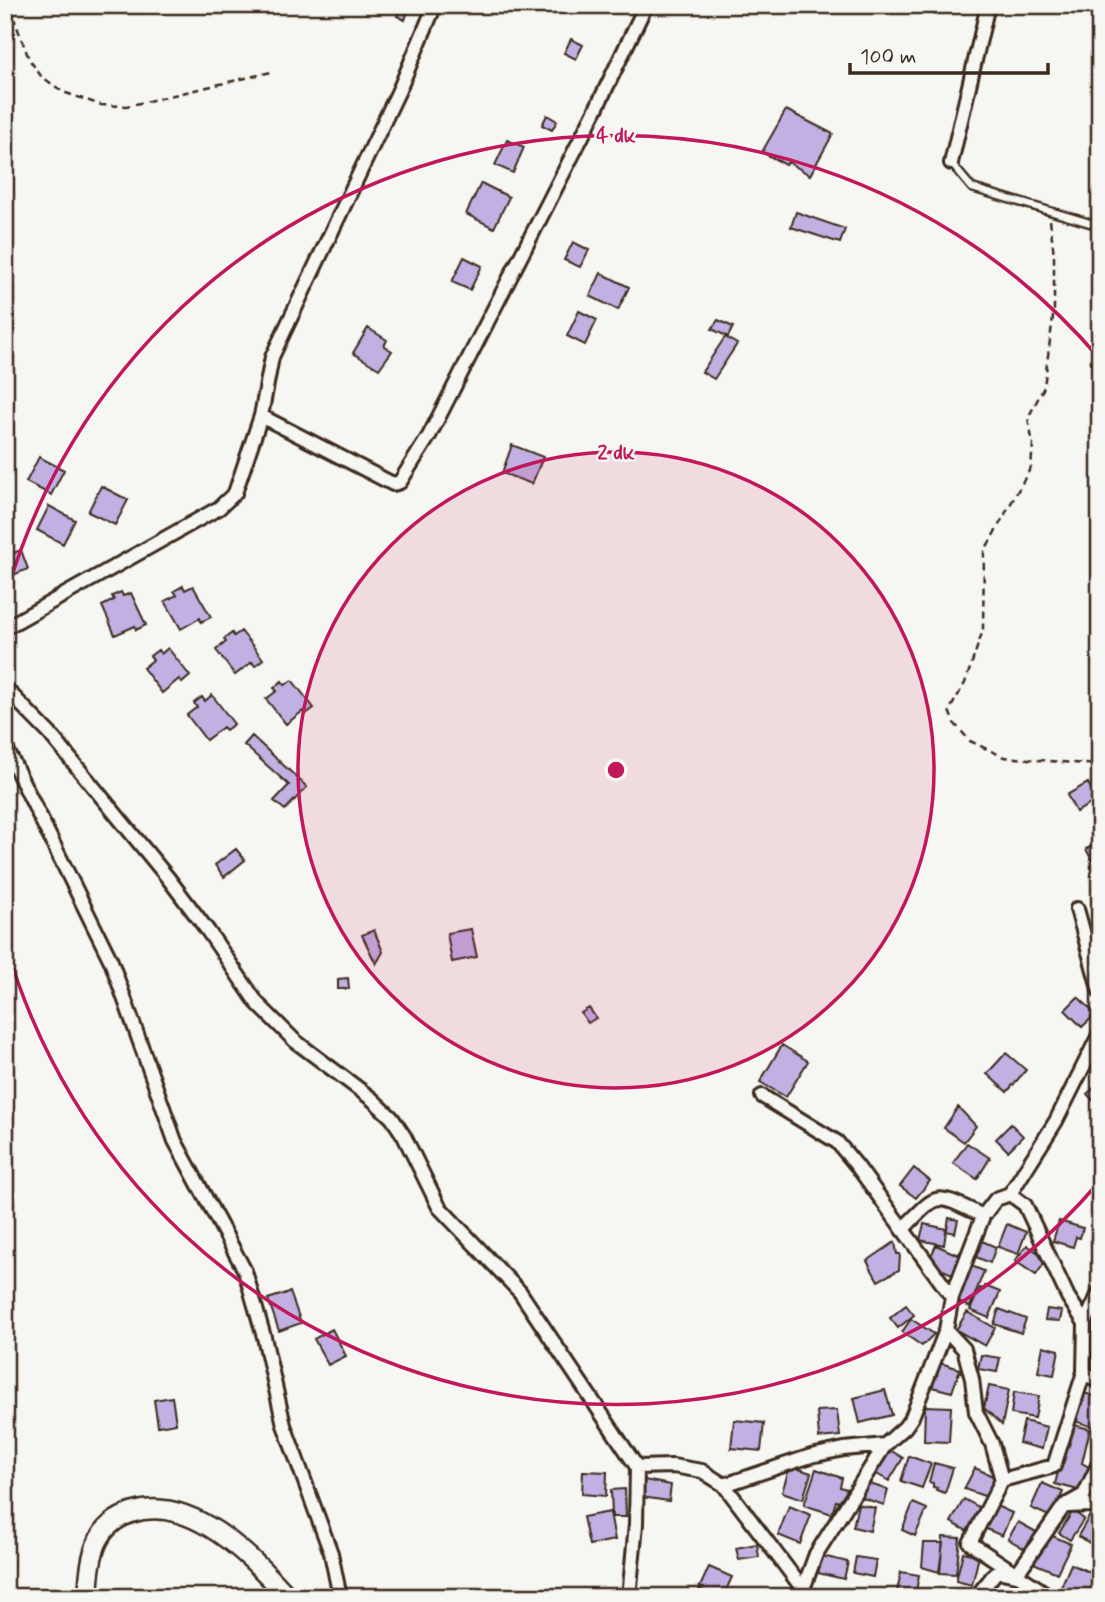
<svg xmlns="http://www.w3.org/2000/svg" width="1105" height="1602" font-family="Mynerve,sans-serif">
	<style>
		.building { fill: #c0b1e2; stroke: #3b2a1e; stroke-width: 2 }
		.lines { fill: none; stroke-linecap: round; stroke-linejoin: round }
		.lane-casing { stroke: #3b2a1e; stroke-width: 11 }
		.street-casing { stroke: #3b2a1e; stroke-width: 18 }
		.secondary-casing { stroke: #3b2a1e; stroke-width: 23 }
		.path { stroke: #3b2a1e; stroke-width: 2.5; stroke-dasharray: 7 5; stroke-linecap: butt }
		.lane { stroke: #f6f6f2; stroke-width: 6 }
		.street { stroke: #f6f6f2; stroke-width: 12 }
		.secondary { stroke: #f6f6f2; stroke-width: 18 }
		.ring { fill: none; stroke: #c2185b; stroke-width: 3.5 }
		.centre { fill: #c2185b; stroke: #f6f6f2; stroke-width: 3.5 }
		.ring-label { font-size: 21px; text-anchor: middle; font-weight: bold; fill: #c2185b; stroke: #f6f6f2; stroke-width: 5; stroke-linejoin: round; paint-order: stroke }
	</style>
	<rect width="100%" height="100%" fill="#f6f6f2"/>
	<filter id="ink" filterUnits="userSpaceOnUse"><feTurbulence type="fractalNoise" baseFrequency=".0143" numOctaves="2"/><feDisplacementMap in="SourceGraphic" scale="14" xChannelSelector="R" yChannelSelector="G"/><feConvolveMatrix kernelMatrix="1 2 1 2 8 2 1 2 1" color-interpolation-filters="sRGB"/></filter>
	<g filter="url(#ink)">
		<path class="building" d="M401 5 409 7 405 20 397 16Z
			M610 5H626L623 11Z
			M571 39 583 45 576 59 564 53Z
			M786 110 833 134 810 175 788 162 786 165 762 152Z
			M547 115 557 121 552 130 542 125Z
			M507 140 524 147 513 173 495 165Z
			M481 183 509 197 494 228 466 214Z
			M796 212 845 229 840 243 791 227Z
			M573 242 589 250 580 267 564 260Z
			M464 257 482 266 470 290 452 282Z
			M601 273 629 287 618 310 590 296Z
			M579 311 597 320 585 345 567 336Z
			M718 320 733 327 728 337 712 329Z
			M368 328 387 340 384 346 392 351 379 369 353 353Z
			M725 337 737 344 714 379 702 372Z
			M512 445 543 457 532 484 502 473Z
			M39 457 64 470 51 495 26 482Z
			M101 486 128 500 115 525 88 512Z
			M49 506 75 520 63 544 37 530Z
			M21 550 28 569 8 577 5 556Z
			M183 586 185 590 193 586 211 617 201 622 200 618 181 629 165 601 177 595 174 591Z
			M121 592 123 596 131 593 146 625 136 630 135 626 115 635 102 606 114 600 112 596Z
			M241 631 263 659 255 666 252 662 235 675 216 650 226 642 224 639 232 633 234 636Z
			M168 648 190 676 182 683 179 679 162 693 143 668 153 660 150 656 158 650 161 654Z
			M292 680 314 708 306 714 303 711 286 724 266 699 277 691 274 688 282 681 285 685Z
			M212 695 234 724 226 730 223 727 206 740 187 715 197 707 194 703 202 697 205 701Z
			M252 736 307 787 285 810 274 801 289 785 244 745Z
			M1088 783 1097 800 1076 812 1067 795Z
			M1100 842V864L1095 866 1086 849Z
			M236 849 245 860 224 877 215 865Z
			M471 929 477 957 452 962 447 933Z
			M374 930 383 952 376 964 362 935Z
			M348 978 349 989H338V979Z
			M1078 997 1096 1014 1082 1027 1065 1010Z
			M589 1008 596 1018 588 1023 581 1013Z
			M782 1045 808 1061 786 1097 760 1082Z
			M1006 1053 1026 1070 1007 1092 987 1074Z
			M1097 1085 1100 1088V1107L1087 1094Z
			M958 1107 976 1126 964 1142 944 1128Z
			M1011 1124 1023 1136 1008 1151 996 1139Z
			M967 1143 990 1158 977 1179 953 1163Z
			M1100 1162V1178L1092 1171Z
			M914 1168 930 1181 916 1198 900 1186Z
			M949 1218 958 1220 955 1233 946 1231 944 1245 920 1240 924 1224 947 1229Z
			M1059 1221 1083 1228 1080 1238 1076 1237 1073 1247 1053 1241Z
			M1007 1224 1026 1232 1018 1254 998 1247Z
			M982 1241 996 1247 990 1263 976 1257Z
			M895 1242 897 1254H900L899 1270 878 1281 867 1261Z
			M936 1245 958 1255 960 1252 966 1255 957 1276 938 1268 930 1258Z
			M1027 1245 1047 1259 1036 1275 1015 1261Z
			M969 1265 984 1271 970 1307 955 1301Z
			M985 1286 1000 1292 989 1318 970 1310 980 1288 984 1289Z
			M290 1292 301 1323 279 1331 268 1299Z
			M906 1305 914 1315 898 1328 890 1318Z
			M999 1309 1026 1319 1021 1333 994 1324Z
			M1047 1309 1062 1311 1060 1321 1045 1320Z
			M967 1312 995 1328 985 1346 956 1330Z
			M911 1319 934 1334 922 1346 902 1332Z
			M332 1329 346 1356 328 1365 314 1339Z
			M1043 1346 1059 1350 1054 1375 1038 1372Z
			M981 1355 1000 1358 997 1372 978 1369Z
			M940 1363 960 1369 952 1392 932 1387Z
			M989 1386 1009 1390 1002 1425 984 1408Z
			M885 1390 892 1415 860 1423 854 1398Z
			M1014 1392 1039 1396 1035 1418 1011 1414Z
			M1081 1392 1100 1398V1429L1072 1420Z
			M172 1397 176 1423 158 1426 154 1400Z
			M925 1406 951 1407 949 1442 924 1441Z
			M837 1410 840 1436 819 1438 817 1411Z
			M734 1420 764 1423 761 1451 731 1448Z
			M1024 1421 1047 1427 1042 1449 1019 1443Z
			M1070 1424 1090 1429 1082 1463 1092 1469 1082 1491 1055 1484Z
			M890 1450 903 1458 889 1481 875 1473Z
			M909 1456 931 1464 922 1488 901 1481Z
			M934 1463 953 1468 945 1493 936 1490 937 1488 933 1487V1483L929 1482Z
			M790 1466 811 1473 803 1499 782 1492Z
			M975 1468 995 1477 987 1497 964 1489Z
			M816 1469 842 1478 840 1487 850 1490 845 1503 836 1501 832 1514 804 1505Z
			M583 1471 607 1472 606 1496 582 1494Z
			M644 1480 671 1485 669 1501 641 1497Z
			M867 1483 888 1490 884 1505 863 1498Z
			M1042 1483 1063 1492 1051 1517 1031 1508Z
			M625 1489 626 1517H612L611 1490Z
			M964 1499 982 1509 969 1532 951 1522Z
			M913 1503 927 1509 915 1536 902 1530Z
			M858 1504 875 1508 870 1531 853 1527Z
			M992 1504 1012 1513 1002 1536 982 1527Z
			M789 1506 811 1515 800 1544 778 1535Z
			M1094 1508 1100 1511V1540L1096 1547 1078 1536Z
			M1073 1511 1084 1519 1070 1540 1059 1533Z
			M610 1512 615 1540 589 1545 583 1517Z
			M1018 1522 1040 1534 1030 1552 1008 1539Z
			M1048 1534 1071 1544 1057 1573 1031 1562Z
			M943 1537 960 1538 956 1574 940 1573Z
			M924 1543H943L939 1572 922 1567Z
			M757 1544 759 1557 739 1560 736 1548Z
			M963 1552 979 1556 972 1585 956 1581Z
			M822 1556 848 1562 844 1579 818 1573Z
			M856 1557 876 1560 873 1577 853 1573Z
			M1071 1564 1098 1576 1089 1597 1057 1596Z
			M709 1567 732 1577 723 1597H718L699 1589Z
			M901 1572 919 1575 915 1597H896Z"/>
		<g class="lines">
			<defs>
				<path id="lane" d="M951 163 972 188 1100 226"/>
				<path id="street" d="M951 163 988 5
					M261 416 393 484 400 482 429 436 595 111 646 5
					M5 628 219 508 235 493 261 416 272 357 400 88 435 5
					M5 688 50 734 168 878 208 931 257 1003 295 1041 372 1099 392 1118 404 1136 439 1207 520 1292 637 1467 636 1524 629 1597
					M5 746 111 961 175 1141 245 1271 264 1337 284 1425 331 1553 340 1597
					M1077 909 1100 992
					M762 1096 837 1142 857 1166 952 1297
					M1010 1194 1056 1121 1100 1033
					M902 1230C940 1191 933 1192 983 1216
					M946 1330 964 1349 972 1379 976 1412 992 1444 1002 1480 970 1543 1051 1597
					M1084 1372 1100 1383
					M637 1467 673 1466 702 1471 724 1485 809 1597
					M1002 1480 1054 1466 1084 1372 1085 1323 1100 1291
					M724 1485 811 1456 844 1449 885 1445
					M1068 1506 1092 1505 1100 1508
					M803 1589 816 1554 885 1445 905 1427 912 1417 946 1330 952 1297 983 1216 996 1199 1010 1194 1025 1205 1068 1297 1085 1323
					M976 1597 997 1571 1016 1575 1064 1506 1084 1495 1100 1461"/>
				<path id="secondary" d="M88 1597C90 1561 92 1526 131 1513 190 1493 252 1557 288 1597"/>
			</defs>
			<use href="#lane" class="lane-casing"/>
			<use href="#street" class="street-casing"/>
			<use href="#secondary" class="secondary-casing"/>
			<path class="path" d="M9 5 29 59 41 76 63 92 101 105 127 106 271 72
				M1050 220 1054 256V309L1044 387 1028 418 1033 444 1031 467 984 552 983 630 965 683 949 711 954 723 970 741 1004 757 1097 765 1100 767"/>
			<use href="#lane" class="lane"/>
			<use href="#street" class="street"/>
			<use href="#secondary" class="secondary"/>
		</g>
	</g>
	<circle cx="616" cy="770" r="318" fill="#c2185b" fill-opacity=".12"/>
	<g class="ring">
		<circle cx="616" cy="770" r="318"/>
		<path d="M1099 1182A635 635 0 0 1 6 945M6 595A635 635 0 0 1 1099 358"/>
	</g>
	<circle cx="616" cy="770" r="10" class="centre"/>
	<g class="ring-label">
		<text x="616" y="142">4 dk</text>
		<text x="616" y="459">2 dk</text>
	</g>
	<rect width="1105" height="1602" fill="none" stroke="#f6f6f2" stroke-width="28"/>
	<rect x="14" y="14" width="1077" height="1574" fill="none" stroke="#3b2a1e" stroke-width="2.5" filter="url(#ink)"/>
	<path d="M850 63v10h198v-10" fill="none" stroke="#3b2a1e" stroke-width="3.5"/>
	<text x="860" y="63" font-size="21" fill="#3b2a1e" stroke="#f6f6f2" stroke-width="5" paint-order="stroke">100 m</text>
</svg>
